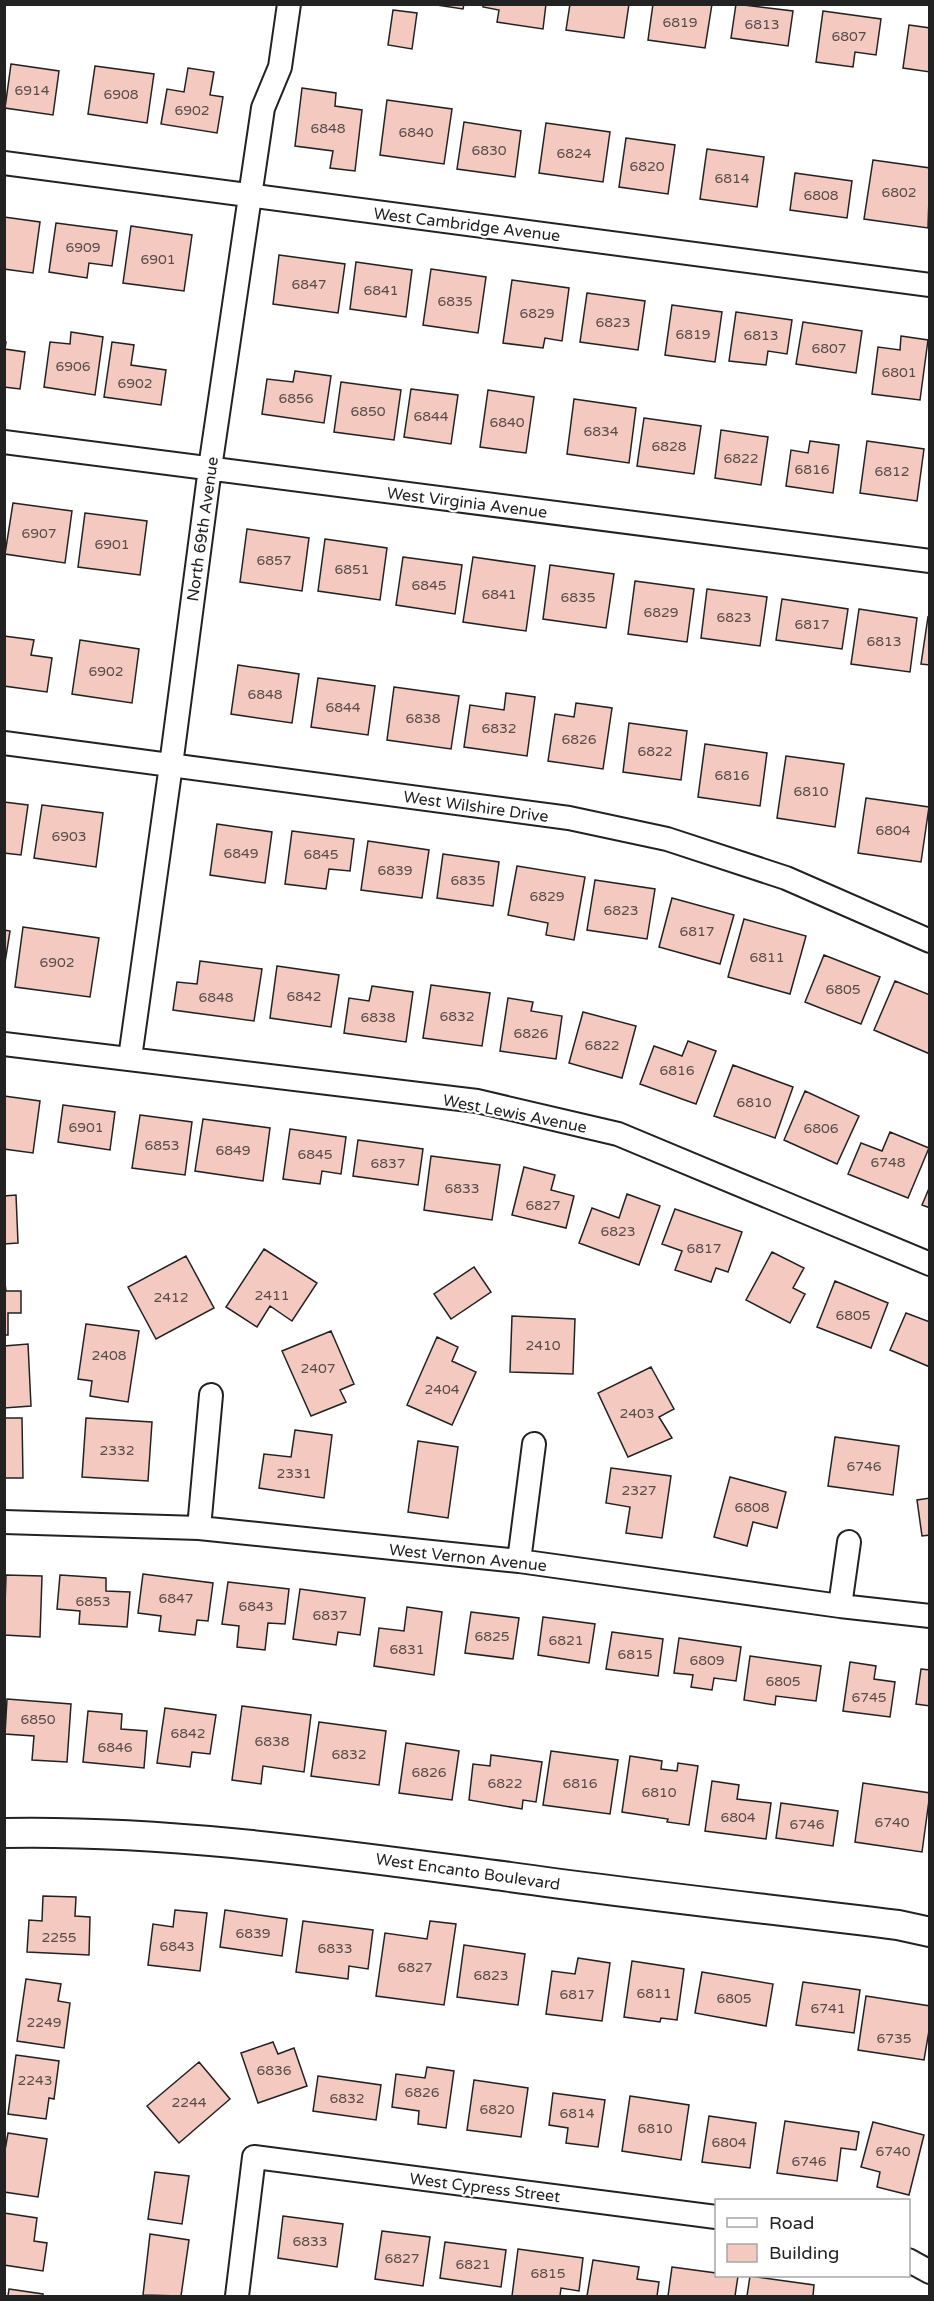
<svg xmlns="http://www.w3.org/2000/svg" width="934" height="2301" font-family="'Varela Round',sans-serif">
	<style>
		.building { fill: #f3c9c0; stroke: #222; stroke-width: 1.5 }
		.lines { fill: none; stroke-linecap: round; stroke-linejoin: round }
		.minor-casing { stroke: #222; stroke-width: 26 }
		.tertiary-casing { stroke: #222; stroke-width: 32 }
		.minor { stroke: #fff; stroke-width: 22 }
		.tertiary { stroke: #fff; stroke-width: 28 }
		.labels { text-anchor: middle; stroke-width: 4.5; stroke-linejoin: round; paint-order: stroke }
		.number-label { font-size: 14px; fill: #564c4a }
		.street-label { font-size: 16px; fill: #222; stroke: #fff }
	</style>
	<rect width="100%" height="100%" fill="#fff"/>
	<path class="building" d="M430 4H464L463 9Z
		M483 4H546L543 29 497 22 499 10 483 7Z
		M570 4H629L624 38 566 30Z
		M653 4H712L705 48 648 40Z
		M736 4 793 11 788 46 731 38Z
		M393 10 417 13 412 49 388 45Z
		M823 11 881 19 876 55 855 52 853 67 816 62Z
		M909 25 930 28V72L903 68Z
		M11 64 59 71 53 115 5 108Z
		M95 66 154 74 147 123 88 114Z
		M188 68 214 72 210 95 223 97 217 133 161 124 167 89 184 92Z
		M302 88 336 93 335 106 362 110 355 171 330 168 333 151 295 146Z
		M387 100 452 109 444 164 380 155Z
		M464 122 521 131 515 177 457 169Z
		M546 123 610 132 603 182 539 173Z
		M626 138 675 145 668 194 619 187Z
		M707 149 764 157 757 207 700 199Z
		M873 160 930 168 928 228 864 219Z
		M795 173 852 181 847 218 790 210Z
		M4 217 40 222 33 273 4 269Z
		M56 223 117 231 112 266 89 263 87 278 49 272Z
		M131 226 192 235 184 291 123 283Z
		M279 255 345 264 338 313 273 304Z
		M356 262 412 270 406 317 350 309Z
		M431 269 486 277 478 333 423 325Z
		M512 280 569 288 562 341 545 338 543 348 503 343Z
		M587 293 645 301 638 350 580 342Z
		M672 305 722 312 715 362 665 355Z
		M736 312 792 320 787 354 768 351 766 365 729 361Z
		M803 322 862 331 856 373 796 364Z
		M71 332 103 337 95 395 44 387 50 342 70 344Z
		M901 336 928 340 920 400 872 394 878 347 900 350Z
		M4 341 6 342 5 349 25 352 20 389 4 387Z
		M112 342 134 345 131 365 166 370 161 405 104 397Z
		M295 371 331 376 324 423 262 414 267 379 293 382Z
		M341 382 401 390 394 440 334 432Z
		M411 389 458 395 451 444 404 437Z
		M488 390 534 397 526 453 480 447Z
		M574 399 636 408 629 463 567 454Z
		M644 418 701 426 694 474 637 466Z
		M721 430 768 437 761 485 715 478Z
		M810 441 839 445 833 493 786 486 791 450 808 453Z
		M867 441 924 449 917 501 860 493Z
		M13 503 72 511 65 563 5 554Z
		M85 513 147 521 140 575 78 567Z
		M247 529 309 538 302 591 240 582Z
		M325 539 387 548 380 600 318 591Z
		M403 557 462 565 455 614 396 605Z
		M473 557 535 566 526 631 463 622Z
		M550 565 614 574 606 628 543 619Z
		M635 581 694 589 687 642 628 634Z
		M707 589 767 597 760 646 701 638Z
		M782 599 848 609 842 649 776 640Z
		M859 609 917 618 910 672 851 664Z
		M928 617 930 618V665L921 664Z
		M4 636 34 640 31 655 52 658 47 692 4 686Z
		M80 640 139 649 132 703 72 694Z
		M238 665 299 674 292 723 231 714Z
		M318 678 375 686 368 735 311 727Z
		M394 687 459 696 451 749 387 740Z
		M506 693 535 697 527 756 464 747 470 705 504 710Z
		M576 703 612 708 603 769 548 761 555 714 574 717Z
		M629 723 687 731 681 780 623 772Z
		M705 744 767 753 760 806 698 797Z
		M786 756 844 764 835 827 777 818Z
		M866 798 929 807 921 862 858 853Z
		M4 802 28 805 21 855 4 853Z
		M42 805 103 813 96 867 34 858Z
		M217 824 272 832 265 883 210 875Z
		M292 831 354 839 350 871 329 869 326 889 285 884Z
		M368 841 429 850 422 898 361 890Z
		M443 854 499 862 493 906 437 898Z
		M517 866 585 877 574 940 546 935 548 923 508 915Z
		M595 880 655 889 647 939 587 930Z
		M672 898 734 915 720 964 659 947Z
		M744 919 806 936 790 994 728 977Z
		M23 927 99 938 90 997 15 987Z
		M4 930 10 931 4 969Z
		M824 955 880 977 861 1024 805 1002Z
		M200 961 262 969 254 1021 173 1010 177 982 197 984Z
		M277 966 339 975 331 1027 270 1018Z
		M895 981 930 995V1054L874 1030Z
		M431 985 490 993 482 1046 423 1038Z
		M372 986 413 992 406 1042 344 1033 349 998 369 1001Z
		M508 998 533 1002 531 1011 562 1016 556 1059 500 1051Z
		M583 1012 636 1026 622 1078 569 1063Z
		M688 1041 716 1051 696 1104 640 1084 654 1046 682 1056Z
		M733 1065 793 1087 775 1138 714 1116Z
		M805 1091 859 1116 837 1164 784 1140Z
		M4 1096 40 1101 33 1153 4 1149Z
		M63 1105 115 1112 110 1150 58 1142Z
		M140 1115 192 1122 185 1175 132 1168Z
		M203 1119 270 1128 263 1181 195 1171Z
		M290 1129 346 1137 341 1174 322 1171 320 1184 283 1179Z
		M890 1132 929 1148 908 1198 848 1174 861 1143 882 1151Z
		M358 1140 423 1149 418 1185 353 1176Z
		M431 1156 500 1165 492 1220 424 1210Z
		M524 1167 555 1175 551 1190 574 1196 566 1228 512 1215Z
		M930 1186V1208L922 1205Z
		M627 1194 660 1206 639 1265 579 1243 592 1208 619 1218Z
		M16 1195 18 1243 4 1244V1196Z
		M675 1209 742 1232 728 1272 716 1268 711 1282 675 1270 682 1251 662 1244Z
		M264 1249 317 1283 292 1321 270 1306 257 1327 226 1307Z
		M772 1252 804 1268 793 1288 805 1294 790 1323 746 1300Z
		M186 1256 214 1308 156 1339 128 1287Z
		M474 1267 491 1292 451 1319 434 1294Z
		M4 1276 6 1291H21V1313H8V1335H4Z
		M835 1281 888 1303 871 1348 817 1327Z
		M906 1313 930 1322V1367L890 1350Z
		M512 1316 575 1319 573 1374 510 1372Z
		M86 1324 139 1331 128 1402 90 1396 92 1381 78 1379Z
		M331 1331 354 1384 340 1390 346 1402 311 1416 282 1351Z
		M437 1337 458 1347 452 1361 476 1372 452 1425 407 1405Z
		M28 1344 31 1406 4 1408V1346Z
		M651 1367 674 1409 659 1417 672 1438 628 1457 598 1393Z
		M4 1418H22L23 1478H4Z
		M86 1418 152 1422 148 1481 82 1477Z
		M295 1430 332 1435 324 1498 259 1488 264 1454 291 1457Z
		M835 1437 899 1446 893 1495 828 1486Z
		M418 1441 458 1447 448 1518 408 1512Z
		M611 1468 671 1476 662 1538 626 1533 630 1507 606 1503Z
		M730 1477 786 1492 777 1528 753 1522 747 1546 714 1537Z
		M930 1498V1535L922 1536 917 1500Z
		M143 1574 213 1583 208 1621 197 1620 195 1635 159 1631 161 1616 138 1613Z
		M6 1575 42 1576 40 1637 4 1635Z
		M60 1575 106 1578V1591L130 1592 127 1627 79 1624 80 1611 57 1609Z
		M228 1582 289 1589 285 1624 268 1623 265 1650 237 1647 239 1626 222 1624Z
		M300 1589 365 1598 360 1635 338 1632 336 1645 293 1639Z
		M407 1607 442 1612 434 1675 374 1666 379 1628 404 1631Z
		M471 1612 519 1618 513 1659 465 1653Z
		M543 1617 595 1624 589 1663 538 1655Z
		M612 1632 663 1639 658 1676 606 1669Z
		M679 1638 741 1647 736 1681 714 1678 712 1690 691 1687 693 1675 674 1673Z
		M750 1656 821 1666 816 1701 776 1696 775 1705 744 1700Z
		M850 1662 876 1666 874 1679 895 1682 890 1717 843 1711Z
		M921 1669 930 1670V1706L916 1704Z
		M7 1699 71 1704 67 1762 32 1760 34 1736 5 1734Z
		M242 1706 311 1715 304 1772 263 1766 261 1784 232 1780Z
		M165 1708 216 1715 210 1754 192 1752 190 1767 157 1763Z
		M88 1711 122 1714 121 1729 147 1731 144 1768 83 1762Z
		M319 1722 386 1731 379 1785 311 1776Z
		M406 1743 459 1751 452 1800 399 1793Z
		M551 1751 618 1760 610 1814 543 1805Z
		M491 1755 542 1762 536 1802 523 1800 522 1809 469 1800 473 1764 490 1766Z
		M630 1756 662 1761 661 1769 677 1771 678 1763 698 1766 689 1825 667 1822 668 1819 622 1812Z
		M712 1781 739 1785 737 1799 771 1803 766 1839 705 1831Z
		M863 1783 930 1793 922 1852 855 1842Z
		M781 1803 838 1811 833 1846 776 1838Z
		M43 1896 76 1897 75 1916 90 1917 89 1955 27 1952 29 1920 42 1921Z
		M175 1910 207 1913 200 1971 148 1965 153 1924 173 1927Z
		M225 1910 287 1919 282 1956 220 1947Z
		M303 1921 373 1930 368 1969 349 1966 348 1979 296 1972Z
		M430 1921 456 1924 444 2005 376 1996 385 1933 427 1939Z
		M464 1945 525 1954 518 2005 457 1997Z
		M578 1958 610 1963 602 2021 546 2014 552 1971 575 1974Z
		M632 1961 684 1969 677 2020 661 2018 660 2022 624 2017Z
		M702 1972 773 1984 766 2026 695 2013Z
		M26 1979 61 1984 58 2001 70 2003 64 2048 17 2041Z
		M803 1982 860 1990 854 2033 796 2025Z
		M866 1996 930 2006V2025L924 2060 858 2050Z
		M273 2042 278 2054 294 2048 307 2086 258 2103 241 2053Z
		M16 2055 59 2061 54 2099 49 2098 46 2119 8 2114Z
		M199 2062 230 2099 179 2143 147 2106Z
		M427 2067 454 2071 446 2128 418 2124 419 2111 392 2107 396 2074 425 2078Z
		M318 2076 381 2085 376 2120 313 2111Z
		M474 2080 528 2088 521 2137 467 2130Z
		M553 2093 605 2100 598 2147 566 2143 568 2128 549 2125Z
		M630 2096 689 2105 681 2160 622 2151Z
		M709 2116 756 2123 750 2168 702 2162Z
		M785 2121 859 2132 856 2150 841 2148 837 2181 777 2173Z
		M873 2122 924 2135 909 2195 877 2187 880 2172 861 2167Z
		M8 2133 47 2139 38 2197 4 2192V2156Z
		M155 2172 189 2176 182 2224 148 2219Z
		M4 2213 37 2218 34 2241 47 2243 43 2271 4 2265Z
		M283 2216 343 2224 337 2267 278 2258Z
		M382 2231 430 2237 423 2286 375 2279Z
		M150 2234 189 2240 181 2296 143 2295Z
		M445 2242 506 2250 501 2287 440 2278Z
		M518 2249 583 2258 579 2291 561 2288 560 2296H512Z
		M593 2260 639 2267 637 2279 659 2282 657 2296H587Z
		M672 2267 716 2273V2276H738L735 2296H668Z
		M750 2276 814 2285 813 2296H747Z
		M9 2289 43 2294V2296H8Z"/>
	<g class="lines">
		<defs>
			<path id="minor" d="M4 163 930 285
				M4 442 930 561
				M4 743 569 818 667 839 786 878 930 941
				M4 1044 477 1101 618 1134 930 1264
				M130 1058 171 765 210 468 263 108 280 67 289 4
				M4 1522 199 1528 519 1561 840 1606 930 1616
				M199 1528 211 1395
				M519 1561 534 1444
				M840 1606 849 1542
				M908 2260 930 2272
				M237 2296 254 2157 716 2217"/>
			<path id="tertiary" d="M4 1833C175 1830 342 1855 510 1877 639 1895 769 1909 898 1925L930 1932"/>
		</defs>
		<use href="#minor" class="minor-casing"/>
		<use href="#tertiary" class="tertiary-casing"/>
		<use href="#minor" class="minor"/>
		<use href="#tertiary" class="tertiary"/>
	</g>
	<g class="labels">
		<g class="number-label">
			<text x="680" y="27">6819</text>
			<text x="762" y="29">6813</text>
			<text x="849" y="41">6807</text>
			<text x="32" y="95">6914</text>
			<text x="121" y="99">6908</text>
			<text x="192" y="115">6902</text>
			<text x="328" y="133">6848</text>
			<text x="416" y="137">6840</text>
			<text x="489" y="155">6830</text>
			<text x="574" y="158">6824</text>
			<text x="647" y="171">6820</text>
			<text x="732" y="183">6814</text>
			<text x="899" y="197">6802</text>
			<text x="821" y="200">6808</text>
			<text x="83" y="252">6909</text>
			<text x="158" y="264">6901</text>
			<text x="309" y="289">6847</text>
			<text x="381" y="295">6841</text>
			<text x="455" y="306">6835</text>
			<text x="537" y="318">6829</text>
			<text x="613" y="327">6823</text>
			<text x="693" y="339">6819</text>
			<text x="761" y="340">6813</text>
			<text x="829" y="353">6807</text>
			<text x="73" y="371">6906</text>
			<text x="899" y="377">6801</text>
			<text x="135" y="388">6902</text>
			<text x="296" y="403">6856</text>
			<text x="368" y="416">6850</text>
			<text x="431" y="421">6844</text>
			<text x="507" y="427">6840</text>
			<text x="601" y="436">6834</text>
			<text x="669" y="451">6828</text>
			<text x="741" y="463">6822</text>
			<text x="812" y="474">6816</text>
			<text x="892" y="476">6812</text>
			<text x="39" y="538">6907</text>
			<text x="112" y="549">6901</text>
			<text x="274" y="565">6857</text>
			<text x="352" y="574">6851</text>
			<text x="429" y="590">6845</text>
			<text x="499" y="599">6841</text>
			<text x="578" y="602">6835</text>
			<text x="661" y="617">6829</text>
			<text x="734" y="622">6823</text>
			<text x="812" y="629">6817</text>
			<text x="884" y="646">6813</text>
			<text x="106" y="676">6902</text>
			<text x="265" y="699">6848</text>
			<text x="343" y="712">6844</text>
			<text x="423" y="723">6838</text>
			<text x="499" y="733">6832</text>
			<text x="579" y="744">6826</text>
			<text x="655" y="756">6822</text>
			<text x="732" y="780">6816</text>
			<text x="811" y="796">6810</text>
			<text x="893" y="835">6804</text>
			<text x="69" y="841">6903</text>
			<text x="241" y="858">6849</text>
			<text x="321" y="859">6845</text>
			<text x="395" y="875">6839</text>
			<text x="468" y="885">6835</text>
			<text x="547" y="901">6829</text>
			<text x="621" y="915">6823</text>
			<text x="697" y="936">6817</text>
			<text x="767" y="962">6811</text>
			<text x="57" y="967">6902</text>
			<text x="843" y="994">6805</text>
			<text x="304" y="1001">6842</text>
			<text x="216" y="1002">6848</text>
			<text x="457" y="1021">6832</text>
			<text x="378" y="1022">6838</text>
			<text x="531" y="1038">6826</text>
			<text x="602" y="1050">6822</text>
			<text x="677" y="1075">6816</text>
			<text x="754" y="1107">6810</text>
			<text x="86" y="1132">6901</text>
			<text x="821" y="1133">6806</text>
			<text x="162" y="1150">6853</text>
			<text x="233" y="1155">6849</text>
			<text x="315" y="1159">6845</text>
			<text x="888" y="1167">6748</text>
			<text x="388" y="1168">6837</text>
			<text x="462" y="1193">6833</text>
			<text x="543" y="1210">6827</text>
			<text x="618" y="1236">6823</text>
			<text x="704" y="1253">6817</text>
			<text x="272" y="1300">2411</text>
			<text x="171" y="1302">2412</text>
			<text x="853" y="1320">6805</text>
			<text x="543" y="1350">2410</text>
			<text x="109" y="1360">2408</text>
			<text x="318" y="1373">2407</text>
			<text x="442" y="1394">2404</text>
			<text x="637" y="1418">2403</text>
			<text x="117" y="1455">2332</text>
			<text x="864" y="1471">6746</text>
			<text x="294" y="1478">2331</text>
			<text x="639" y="1495">2327</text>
			<text x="752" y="1512">6808</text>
			<text x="176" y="1603">6847</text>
			<text x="93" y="1606">6853</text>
			<text x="256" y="1611">6843</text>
			<text x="330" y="1620">6837</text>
			<text x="492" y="1641">6825</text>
			<text x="566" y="1645">6821</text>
			<text x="407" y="1654">6831</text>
			<text x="635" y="1659">6815</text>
			<text x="707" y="1665">6809</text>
			<text x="783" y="1686">6805</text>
			<text x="869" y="1702">6745</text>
			<text x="38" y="1724">6850</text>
			<text x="188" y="1738">6842</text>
			<text x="272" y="1746">6838</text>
			<text x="115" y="1752">6846</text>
			<text x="349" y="1759">6832</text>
			<text x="429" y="1777">6826</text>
			<text x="505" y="1788">6822</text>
			<text x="580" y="1788">6816</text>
			<text x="659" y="1797">6810</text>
			<text x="738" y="1822">6804</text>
			<text x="892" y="1827">6740</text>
			<text x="807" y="1829">6746</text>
			<text x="253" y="1938">6839</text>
			<text x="59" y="1942">2255</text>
			<text x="177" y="1951">6843</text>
			<text x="335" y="1953">6833</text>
			<text x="415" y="1972">6827</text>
			<text x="491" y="1980">6823</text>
			<text x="654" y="1998">6811</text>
			<text x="577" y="1999">6817</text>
			<text x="734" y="2003">6805</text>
			<text x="828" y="2013">6741</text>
			<text x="44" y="2027">2249</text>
			<text x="894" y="2043">6735</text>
			<text x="274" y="2075">6836</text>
			<text x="35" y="2085">2243</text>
			<text x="422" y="2097">6826</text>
			<text x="347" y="2103">6832</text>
			<text x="189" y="2107">2244</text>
			<text x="497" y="2114">6820</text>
			<text x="577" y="2118">6814</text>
			<text x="655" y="2133">6810</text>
			<text x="729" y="2147">6804</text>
			<text x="893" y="2156">6740</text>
			<text x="809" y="2166">6746</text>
			<text x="310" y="2246">6833</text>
			<text x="402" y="2263">6827</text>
			<text x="473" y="2269">6821</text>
			<text x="548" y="2278">6815</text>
		</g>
		<g class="street-label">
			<text transform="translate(467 224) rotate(7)" y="6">West Cambridge Avenue</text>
			<text transform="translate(467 502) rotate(7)" y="6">West Virginia Avenue</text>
			<text transform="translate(202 529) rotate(-82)" y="6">North 69th Avenue</text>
			<text transform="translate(476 806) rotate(8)" y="6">West Wilshire Drive</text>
			<text transform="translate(515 1113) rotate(11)" y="6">West Lewis Avenue</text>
			<text transform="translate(468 1557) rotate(6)" y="6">West Vernon Avenue</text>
			<text transform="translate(468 1871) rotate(8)" y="6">West Encanto Boulevard</text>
			<text transform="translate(485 2187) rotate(7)" y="6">West Cypress Street</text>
		</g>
	</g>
	<rect width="934" height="2301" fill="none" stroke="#222222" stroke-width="12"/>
	<rect x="715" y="2199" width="195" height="78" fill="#ffffff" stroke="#a7a7a7" stroke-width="1.5"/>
	<rect x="727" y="2218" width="30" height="9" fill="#ffffff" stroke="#a7a7a7" stroke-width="1.5"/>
	<text x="769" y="2229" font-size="18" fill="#222222">Road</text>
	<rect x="727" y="2244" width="30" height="18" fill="#f3c9c0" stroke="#a7a7a7" stroke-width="1.5"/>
	<text x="769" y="2259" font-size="18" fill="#222222">Building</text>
</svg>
